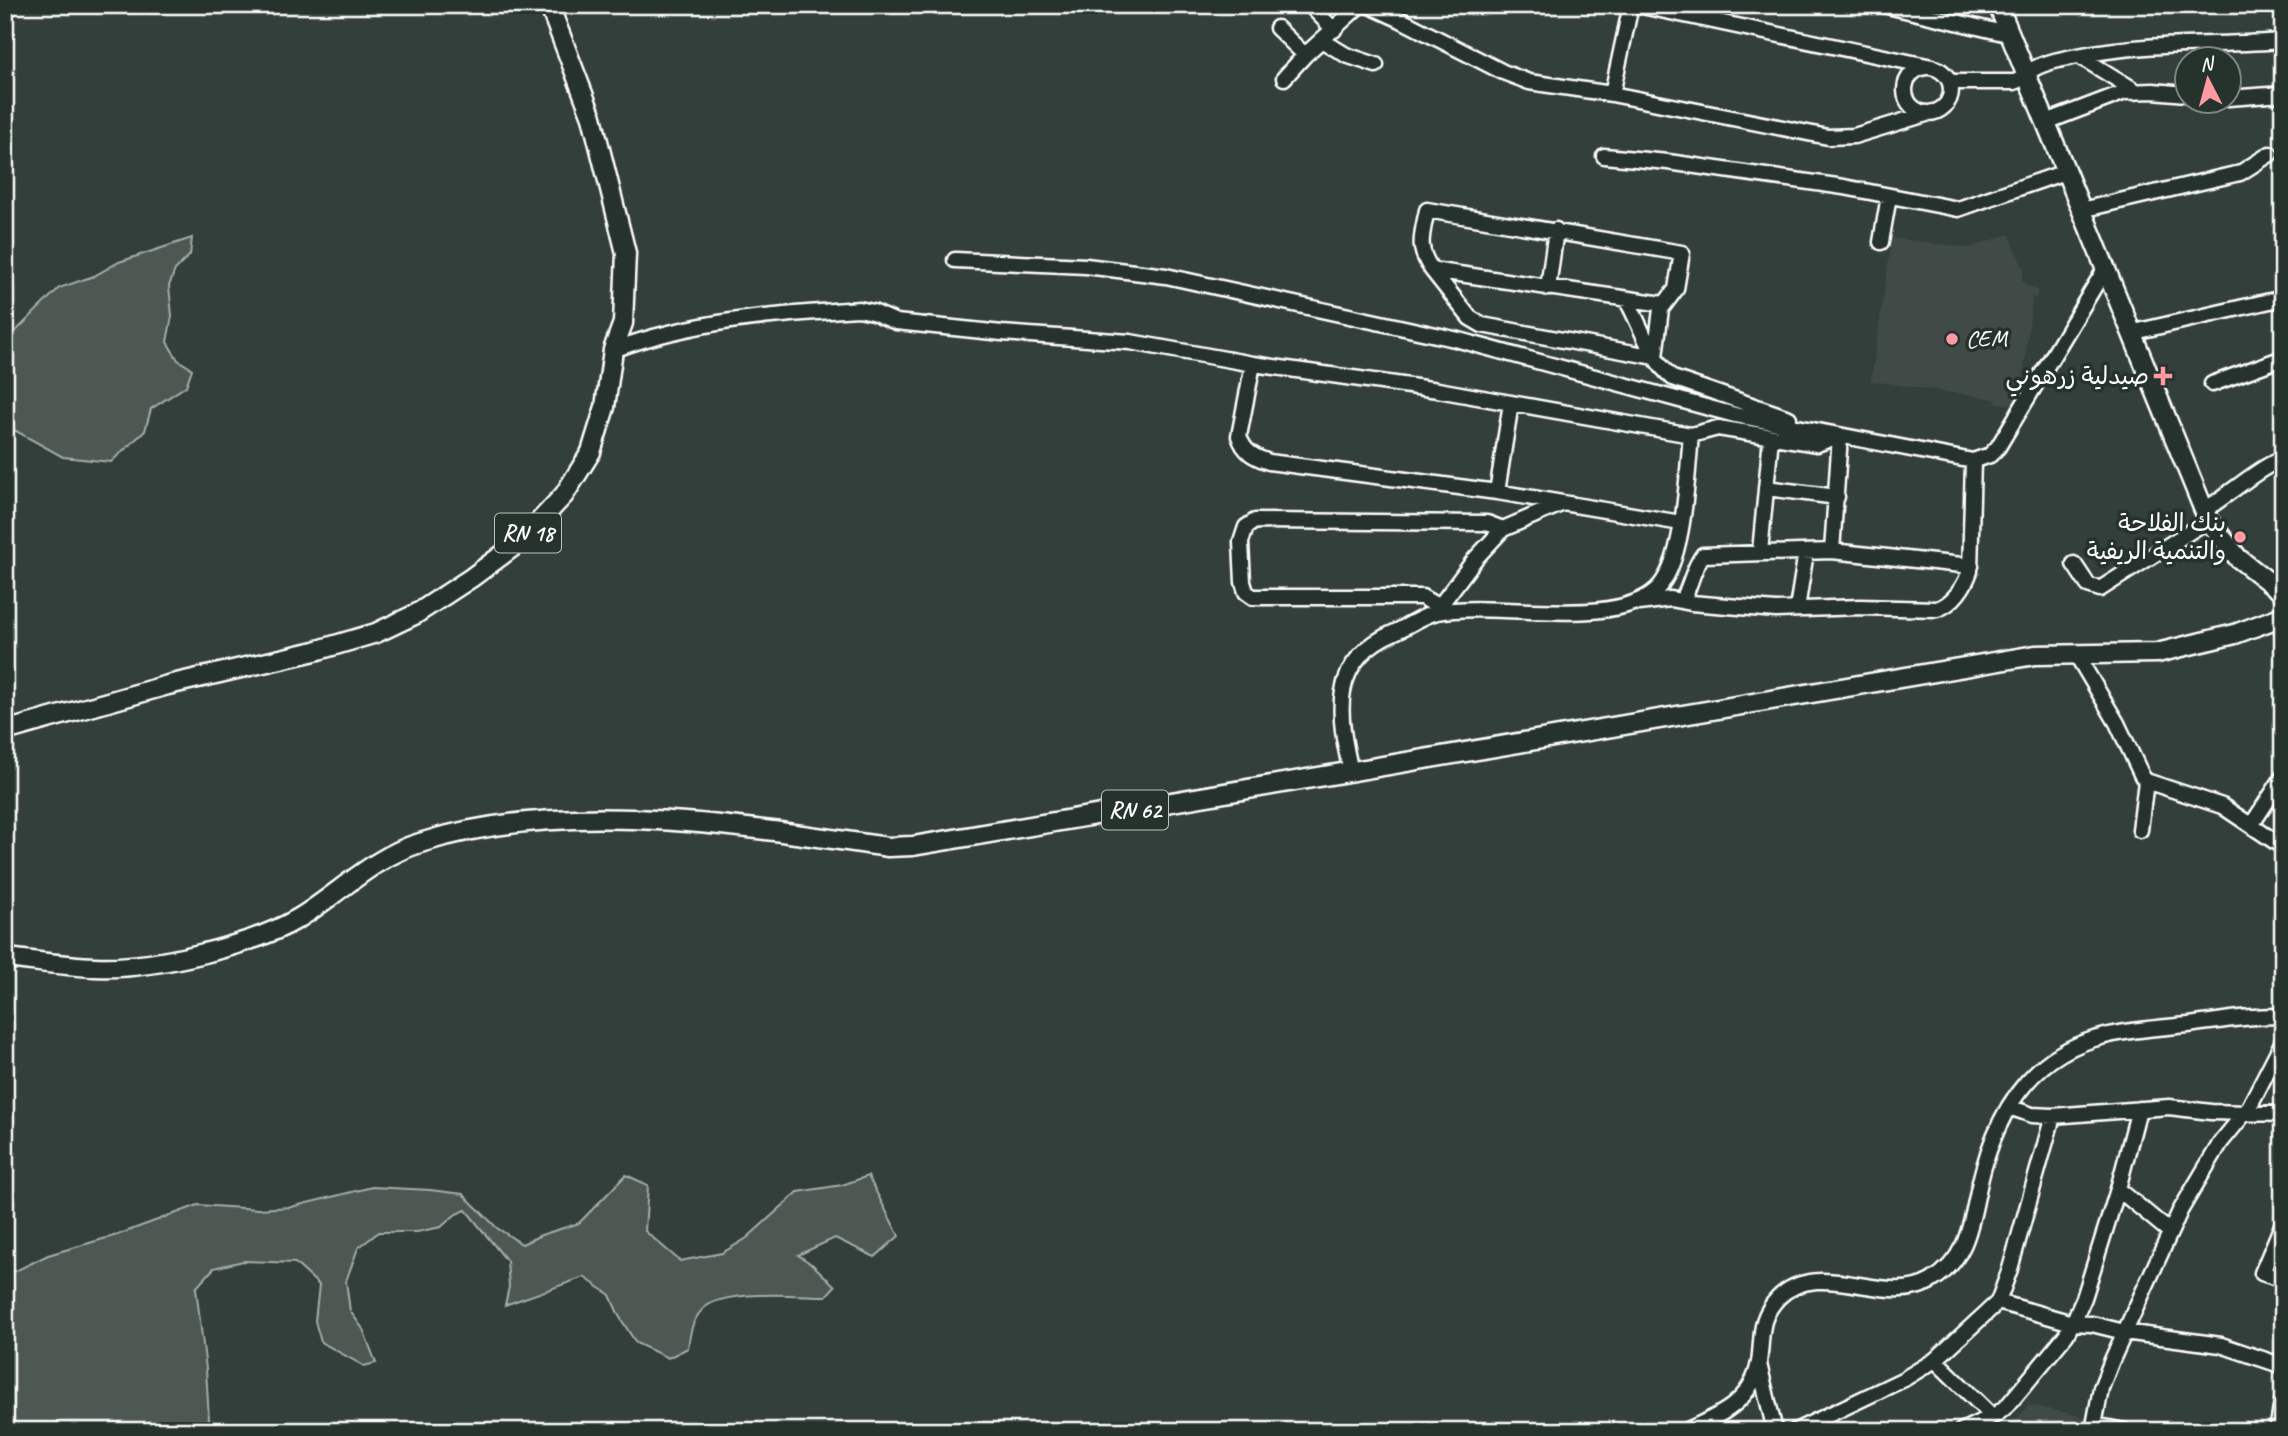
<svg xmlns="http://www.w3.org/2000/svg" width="2288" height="1436" font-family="Caveat,'Playpen Sans Arabic',sans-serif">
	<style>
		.built { fill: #404c47 }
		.green { fill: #4d5853; stroke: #a6aca9; stroke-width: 2 }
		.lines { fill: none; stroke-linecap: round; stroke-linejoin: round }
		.minor-casing { stroke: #fff; stroke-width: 19 }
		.major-casing { stroke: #fff; stroke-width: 23 }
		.minor { stroke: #26332d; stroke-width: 14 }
		.major { stroke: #26332d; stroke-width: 18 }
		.poi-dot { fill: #ff9aa2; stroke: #26332d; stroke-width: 2.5 }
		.labels { text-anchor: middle; stroke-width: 7; stroke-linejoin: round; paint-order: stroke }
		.shield { fill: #26332d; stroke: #bec2c0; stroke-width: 2 }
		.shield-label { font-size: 23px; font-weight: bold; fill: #fff }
		.poi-label { font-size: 24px; fill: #fff; stroke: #26332d; text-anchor: end }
	</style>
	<rect width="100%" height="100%" fill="#333f3a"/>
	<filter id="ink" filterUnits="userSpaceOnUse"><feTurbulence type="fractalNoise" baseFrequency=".0143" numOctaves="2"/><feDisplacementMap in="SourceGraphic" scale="14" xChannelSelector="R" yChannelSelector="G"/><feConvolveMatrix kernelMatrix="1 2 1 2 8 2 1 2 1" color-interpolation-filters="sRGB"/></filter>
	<g filter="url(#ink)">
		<path class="built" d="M2009 234 2024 269 2022 280 2026 286 2037 289V297L2032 298 2021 396 2014 405 1996 403V399L1871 381 1892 238 1970 248Z
			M2029 1405 2090 1418 2088 1431H1998L2010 1426Z"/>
		<path class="green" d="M192 238 190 255 175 270 169 286 172 316 167 342 178 360 192 369 186 386 151 409 145 431 111 462 63 457 5 425V339L14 333 59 288 94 276 119 262Z
			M626 1175 648 1185 645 1231 680 1261 722 1253 747 1238 798 1192 842 1185 868 1176 899 1236 875 1257 835 1238 798 1255 813 1265 835 1286 826 1296C797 1296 725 1289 704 1308 692 1319 690 1333 688 1348L668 1358 636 1343 619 1316 610 1295 584 1277 505 1305 509 1287 507 1261 466 1210 456 1214 441 1227 417 1232H379L358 1248 346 1281 350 1311 363 1329 376 1363 364 1366 321 1342 315 1321 319 1285 295 1263 243 1261 214 1268 196 1288 206 1369 209 1419 188 1431H5V1276L48 1255 117 1235 198 1205 258 1209 291 1207 372 1187 430 1190 463 1194 497 1228 522 1244 541 1235 579 1223Z"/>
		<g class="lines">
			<defs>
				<path id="minor" d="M1310 5 1334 30
					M1368 5 1401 20 1503 72 1529 82 1612 94 1828 137 1854 136 1933 112
					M1637 5 1932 67
					M1883 5 2012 35
					M1277 28 1305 55
					M1323 41 1346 55 1376 65
					M2079 56 2136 91
					M1905 90a23 23 0 1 1 46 0a23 23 0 1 1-46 0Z
					M1284 78 1305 55 1360 5
					M1950 82H2014C2022 80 2021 77 2027 73 2040 63 2062 59 2078 56 2145 42 2215 46 2283 41
					M1612 94 1631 5
					M2228 98 2283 94
					M2046 122 2125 92 2153 91 2186 94
					M1604 156 1668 162 1844 187 1958 209 2065 172
					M2081 210 2240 173 2270 154
					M1881 242 1889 196
					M955 260 1086 266 1166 276 1459 340 1735 415 1973 461 1990 455 1998 447 2105 269
					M1432 270 1470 318 1482 325 1655 357 1661 309 1676 289 1682 253 1427 210C1422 236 1416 247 1432 270L1663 304
					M1548 288 1556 230
					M1626 299C1641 324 1649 359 1673 378L1789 418
					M2130 333 2283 298
					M613 350C694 320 773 315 859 309L873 312 896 322 1002 333 1130 342 1253 364 1438 390 1691 435 1718 428 1817 444 1838 436
					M1253 364 1239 436C1244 452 1254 457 1269 462L1497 492 1681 523
					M2212 384 2283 358
					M1766 488 1837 497
					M1497 492 1511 403
					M2205 510C2231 493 2254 471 2283 458
					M1832 551 1840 436
					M1760 552 1771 437
					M2074 564 2088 585 2100 589 2208 520
					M1682 601C1691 586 1692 569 1703 555L1832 551 1971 566
					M1639 603 1671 599 1691 603 1776 610 1860 607 1937 609C1953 604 1965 586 1970 571L1973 461
					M1439 607 1475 559 1503 529
					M1797 609 1806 552
					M1436 612 1439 607 1422 597H1253L1246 592 1243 582 1241 542 1246 527 1255 521 1487 523 1503 529 1561 504
					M2278 618 2283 632
					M2076 654 2117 723 2142 776 2146 781 2222 806 2283 847
					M1351 772C1338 715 1328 660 1395 632 1409 626 1423 615 1438 612 1496 601 1614 630 1657 589 1685 562 1687 474 1691 435
					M2252 824 2283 777
					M2140 830 2146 781
					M2009 1107 2032 1115 2053 1116 2169 1107 2211 1112 2283 1114
					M2118 1189 2170 1232
					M2283 1223 2262 1273 2283 1280
					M1998 1302 2072 1323 2092 1324 2124 1332 2221 1345 2283 1366
					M1935 1360 1992 1416
					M1759 1364 1775 1431
					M2094 1425 2125 1431
					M1685 1431C1719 1416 1752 1402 1759 1362 1763 1336 1758 1319 1778 1298 1819 1256 1886 1308 1931 1281 1973 1256 1971 1213 1983 1170 1999 1110 2031 1058 2094 1039 2124 1030 2157 1028 2188 1025 2219 1021 2252 1015 2283 1016
					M1795 1431 1904 1379 1935 1360 1998 1302 2010 1269 2053 1116
					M1961 1431 1997 1414 2008 1405 2066 1335 2076 1316 2084 1298 2118 1189 2139 1109
					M2093 1431 2101 1388 2112 1360 2180 1211 2221 1142 2248 1109 2283 1041
					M2277 1431 2283 1396"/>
				<path id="major" d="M1998 5 2208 520 2238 558 2283 593
					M5 731 168 685 315 651 376 633 416 614 471 578 521 541 564 495 591 452 605 407 613 350 623 323 626 253 592 117 549 5
					M5 958C35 961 65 966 95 967 150 970 252 946 299 918 340 893 373 857 420 843 564 797 741 826 888 847L913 846 2035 655 2157 653 2235 634 2283 616"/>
			</defs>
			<use href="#minor" class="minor-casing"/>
			<use href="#major" class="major-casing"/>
			<use href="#minor" class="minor"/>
			<use href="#major" class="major"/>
		</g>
	</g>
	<g class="poi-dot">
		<circle cx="1952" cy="339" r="7"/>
		<path d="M2159.5 365.5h7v7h7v7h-7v7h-7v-7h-7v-7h7z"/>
		<circle cx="2240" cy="537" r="7"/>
	</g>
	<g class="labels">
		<g class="shield">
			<rect x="495" y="513.5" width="66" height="39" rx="5"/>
			<rect x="1102" y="790.5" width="66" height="39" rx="5"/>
		</g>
		<g class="shield-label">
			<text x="528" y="541">RN 18</text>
			<text x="1135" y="818">RN 62</text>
		</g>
		<g class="poi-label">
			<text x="1966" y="347" text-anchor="start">CEM</text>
			<text x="2149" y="384">صيدلية زرهوني</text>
			<text x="2226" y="531">بنك الفلاحة<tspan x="2226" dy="28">والتنمية الريفية</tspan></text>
		</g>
	</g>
	<rect width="2288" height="1436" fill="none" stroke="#26332d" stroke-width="28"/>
	<rect x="14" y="14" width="2260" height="1408" fill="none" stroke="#fff" stroke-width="2.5" filter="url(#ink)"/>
	<g transform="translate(2208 80) rotate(354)"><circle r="33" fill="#26332d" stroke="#7d8581" stroke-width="2"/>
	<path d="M0-5L12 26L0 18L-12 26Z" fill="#ff9aa2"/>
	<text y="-10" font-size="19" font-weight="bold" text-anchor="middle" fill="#ffffff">N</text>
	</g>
</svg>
